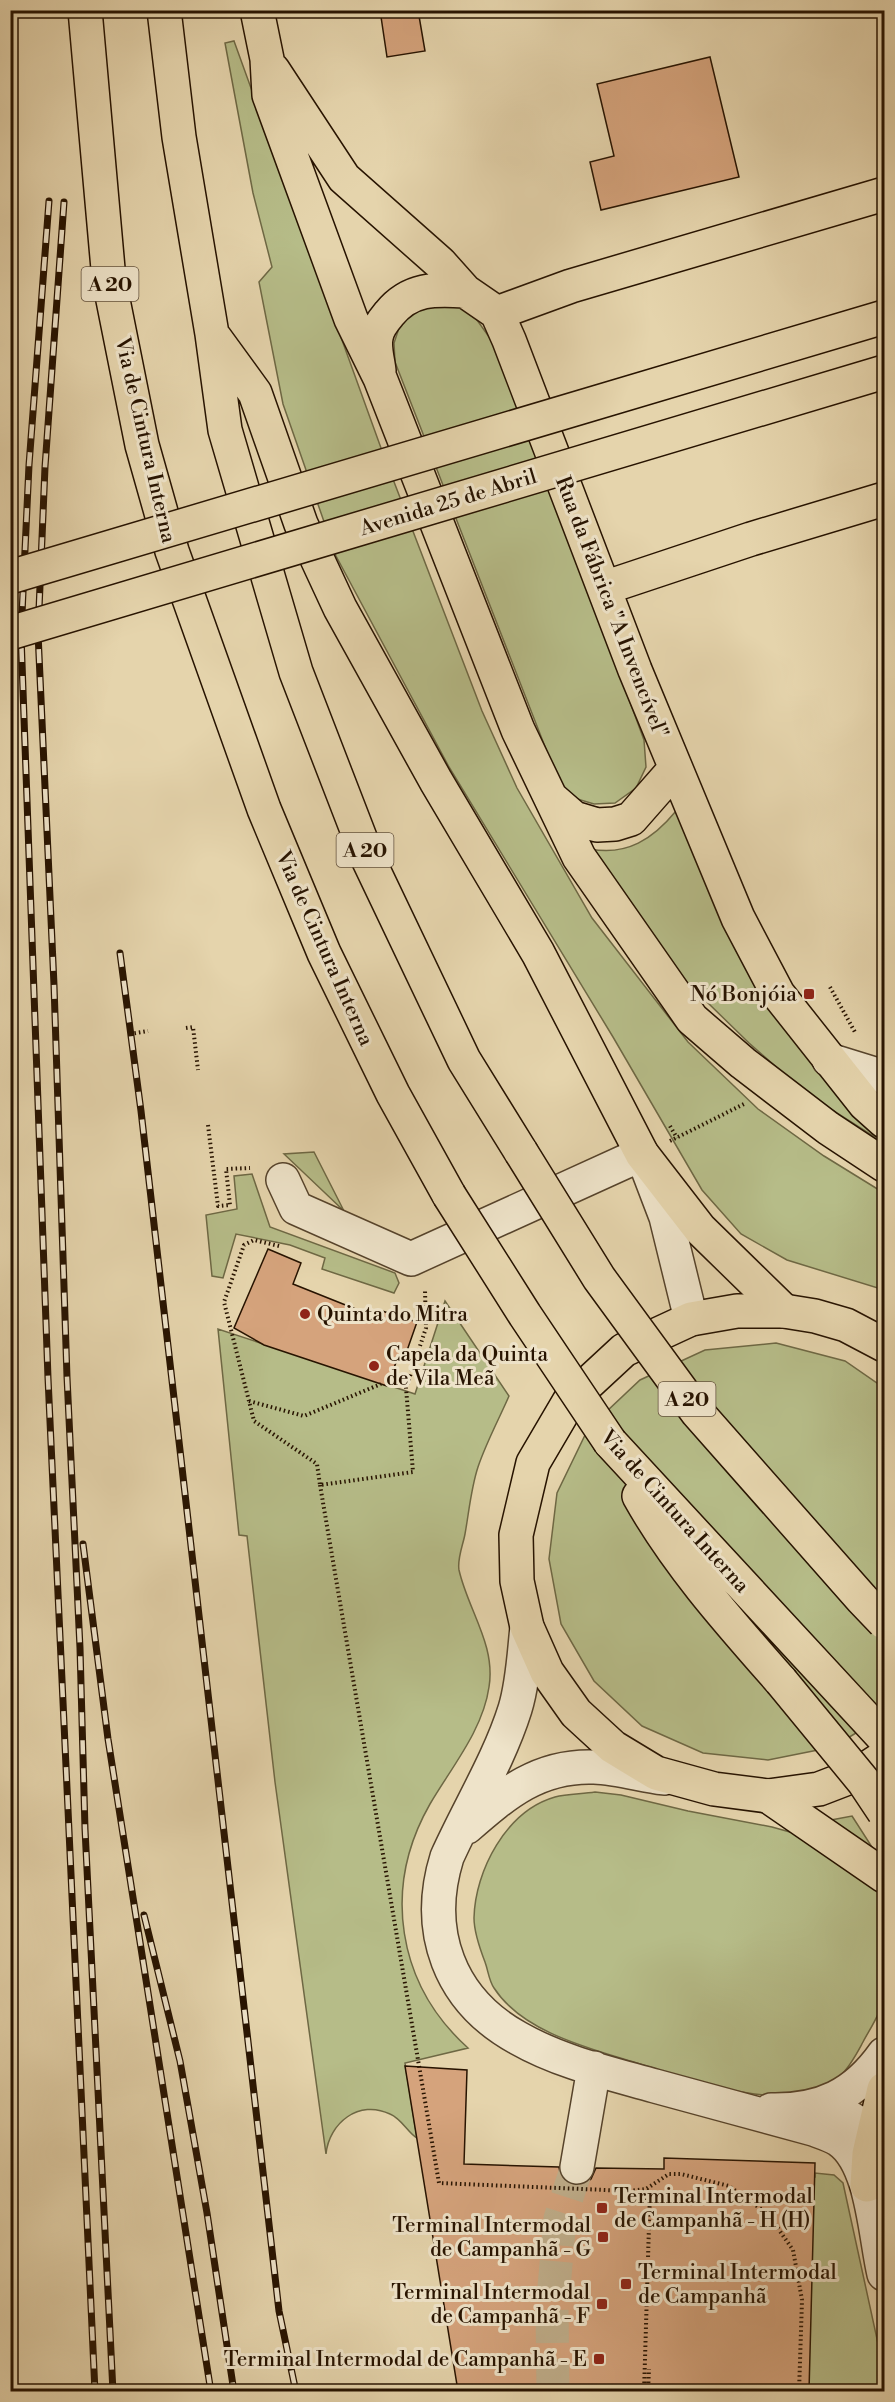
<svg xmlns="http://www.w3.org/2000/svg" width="895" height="2402" font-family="'Libre Bodoni',serif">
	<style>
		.green { fill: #b6bc88; stroke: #6e6844; stroke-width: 1.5 }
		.building { fill: #d5a37c; stroke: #271300; stroke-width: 1.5 }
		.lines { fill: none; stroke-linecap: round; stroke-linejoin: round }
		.minor-tunnel { stroke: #bfad8a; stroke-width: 33; stroke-dasharray: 33 16; stroke-linecap: butt }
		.minor-casing { stroke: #56432b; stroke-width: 36 }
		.major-casing { stroke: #271300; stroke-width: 36 }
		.highway-casing { stroke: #271300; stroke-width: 36 }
		.path { stroke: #271300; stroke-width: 4; stroke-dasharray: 1.5 3; stroke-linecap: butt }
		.minor { stroke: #eee3c9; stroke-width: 33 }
		.major { stroke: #e5d4ac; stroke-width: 33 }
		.highway { stroke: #e5d4ac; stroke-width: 33 }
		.rail-casing { stroke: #271300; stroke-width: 7 }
		.rail { stroke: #eee3c9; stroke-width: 4.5; stroke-dasharray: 14; stroke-linecap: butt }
		.major-bridge-casing { stroke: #271300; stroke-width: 36; stroke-linecap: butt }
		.highway-bridge-casing { stroke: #271300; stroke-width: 36; stroke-linecap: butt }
		.path-bridge { stroke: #271300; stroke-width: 4; stroke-dasharray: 1.5 3; stroke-linecap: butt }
		.major-bridge { stroke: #e5d4ac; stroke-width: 33 }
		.highway-bridge { stroke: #e5d4ac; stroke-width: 33 }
		.poi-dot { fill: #8f2418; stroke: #eee3c9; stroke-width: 2 }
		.labels { text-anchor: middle; stroke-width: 6; stroke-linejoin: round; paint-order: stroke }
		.shield { fill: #eee3c9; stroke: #63513c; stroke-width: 1.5 }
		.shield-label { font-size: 20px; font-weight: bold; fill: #271300 }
		.street-label { font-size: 21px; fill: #271300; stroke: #eee3c9 }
		.poi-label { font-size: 21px; fill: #271300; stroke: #eee3c9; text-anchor: end }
	</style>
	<rect width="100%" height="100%" fill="#e5d4ac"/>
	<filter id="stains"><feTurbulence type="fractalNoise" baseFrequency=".00333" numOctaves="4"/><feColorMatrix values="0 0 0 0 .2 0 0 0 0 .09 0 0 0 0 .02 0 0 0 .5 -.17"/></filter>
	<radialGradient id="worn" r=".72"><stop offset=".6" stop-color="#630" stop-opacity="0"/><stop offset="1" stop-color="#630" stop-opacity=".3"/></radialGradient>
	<path class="green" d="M234 41 381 448 482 711 517 788 592 918 688 1042 758 1109 824 1156 884 1193V1288L881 1289 787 1260 741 1234 702 1190 613 1037 449 767 336 556 283 404 259 282 272 267 253 193 225 43Z
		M452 301 477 320 502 355 644 740 646 767 636 788 615 803 594 804 574 798 558 780 395 362 394 343 400 325 422 305Z
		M676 811 884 1134V1143L807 1094 749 1043 664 960 590 849C627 856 653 839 676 811Z
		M314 1152 344 1211 284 1154Z
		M252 1174 270 1227 395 1273 399 1283 394 1293 322 1269 325 1258 290 1245 236 1234 223 1278 212 1276 206 1215 237 1209 234 1176Z
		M445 1301 509 1396C499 1419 486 1443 478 1467 471 1488 469 1512 465 1534 463 1545 457 1559 459 1570 468 1610 496 1645 489 1687 483 1730 451 1768 430 1804 382 1888 397 1984 468 2048L405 2063 417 2138C408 2133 402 2119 390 2114 359 2099 329 2123 326 2154L275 1782 247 1536 239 1535 218 1329 415 1394Z
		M776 1343 845 1361 884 1388V1716L833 1747 768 1760 703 1753 642 1726 594 1681 561 1624 549 1559 557 1493 588 1429 640 1380 705 1350Z
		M595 1792 621 1795 688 1811 772 1827 797 1834 884 1888C884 1923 887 1958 884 1993 883 2010 871 2027 863 2042 857 2053 850 2067 840 2076 792 2119 693 2080 640 2064 592 2049 523 2033 494 1988 489 1981 488 1970 485 1962 480 1949 474 1932 474 1918 475 1871 506 1811 555 1797 567 1794 582 1794 595 1792Z
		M852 1816 872 1847 878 1864 831 1820Z
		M666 2172 815 2177V2173L834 2175 843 2183 884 2371V2391L660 2392Z"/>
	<path class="building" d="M380 10H418L425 51 387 57Z
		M710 57 739 177 601 210 590 162 614 156 597 84Z
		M268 1249 301 1263 293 1284 378 1318 382 1311 417 1322 403 1362 397 1360 387 1386 264 1345 234 1328Z
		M405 2066 467 2070 464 2164 559 2167 560 2174 565 2181 574 2186 583 2185 591 2179 596 2168 664 2169V2158L815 2163 809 2391H458Z"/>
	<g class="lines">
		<path class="minor-tunnel" d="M553 2392 552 2310 560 2219 577 2167"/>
		<defs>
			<path id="minor" d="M829 1060 884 1077
				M283 1180 296 1208 411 1259 642 1154 666 1217 691 1319
				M527 1627C524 1654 523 1683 515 1709 499 1760 469 1808 447 1857 424 1931 449 2000 518 2038 560 2062 609 2073 655 2086 708 2100 760 2115 813 2129 821 2132 831 2135 839 2140 873 2163 875 2237 884 2274
				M467 1827C506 1793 539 1765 594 1767 618 1768 641 1775 664 1778
				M822 2104C845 2114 867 2126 884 2144
				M771 2110C821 2111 855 2095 884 2054
				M577 2167 594 2068"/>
			<path id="major" d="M257 10 267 59 269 95 351 319 380 378 518 730 579 857 692 1019 743 1063 828 1128 884 1165
				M273 70 344 178 440 263 465 291 497 313 509 340 635 670 738 918 778 994 865 1104 884 1121
				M497 313 571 286 884 194
				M379 371C378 361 374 348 376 338 377 329 383 321 389 314 410 288 435 289 465 291
				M604 588 751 539 884 499
				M551 798 574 818 597 825 615 824 631 819 674 770
				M884 1345 846 1325 815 1316 784 1311H737L691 1319 624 1350 570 1400 533 1463 516 1535 517 1581 527 1627 547 1672 576 1713 613 1747 656 1773 714 1789 768 1796 819 1789 858 1774 884 1757"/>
			<path id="highway" d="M85 10 109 280 142 445 172 551 264 809 324 953 393 1094 449 1195
				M164 10 179 137 212 334 225 430 296 672 369 861 464 1060 521 1152
				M215 338 255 393 301 524 340 608 436 781 538 953 642 1154 700 1229 784 1311
				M610 1442 884 1738
				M639 1496C677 1564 730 1623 781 1681
				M768 1796 884 1876
				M867 2185 869 2154 884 2089"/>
		</defs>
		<use href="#minor" class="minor-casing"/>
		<use href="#major" class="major-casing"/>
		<use href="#highway" class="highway-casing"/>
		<path class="path" d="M830 987 856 1034
			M186 1028 193 1027 198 1070
			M130 1034 148 1031
			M208 1125 218 1206 230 1205 226 1169 250 1168
			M670 1126 677 1138
			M670 1141 744 1104
			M279 1246 254 1240 244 1245 224 1302 254 1421 317 1464 320 1485 413 1472 406 1388 426 1328 425 1290
			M249 1401 304 1416 381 1384
			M629 2191 646 2189 669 2174H681L729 2186 768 2214 793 2250 802 2300 799 2392
			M640 2199H657
			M644 2392 650 2192 646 2189
			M648 2392 649 2369"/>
		<use href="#minor" class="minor"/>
		<use href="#major" class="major"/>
		<use href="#highway" class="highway"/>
		<defs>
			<path id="rail" d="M49 201 29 465 21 635 48 1378 95 2392
				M64 202 45 467 38 633 54 985 67 1377 80 1648 85 1829 113 2392
				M120 953 141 1111 279 2311 296 2392
				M83 1544 108 1739 211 2392
				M144 1915 180 2061 207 2213 234 2392"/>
		</defs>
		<use href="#rail" class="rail-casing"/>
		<use href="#rail" class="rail"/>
		<defs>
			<path id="major-bridge" d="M10 577 884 317
				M10 633 884 372"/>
			<path id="highway-bridge" d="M521 1152 599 1278 697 1412 862 1599 884 1622
				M449 1195 525 1315 610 1442
				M781 1681 864 1782 884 1812"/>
		</defs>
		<use href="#major-bridge" class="major-bridge-casing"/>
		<use href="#highway-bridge" class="highway-bridge-casing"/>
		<path class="path-bridge" d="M320 1485 439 2183 629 2191 640 2199"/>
		<use href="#major-bridge" class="major-bridge"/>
		<use href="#highway-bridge" class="highway-bridge"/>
	</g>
	<g class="poi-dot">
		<rect x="803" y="988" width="12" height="12" rx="3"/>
		<circle cx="305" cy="1314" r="6"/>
		<circle cx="374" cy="1366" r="6"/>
		<rect x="596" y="2202" width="12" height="12" rx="3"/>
		<rect x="597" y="2231" width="12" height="12" rx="3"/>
		<rect x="620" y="2278" width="12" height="12" rx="3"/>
		<rect x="596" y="2298" width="12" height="12" rx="3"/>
		<rect x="593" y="2353" width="12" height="12" rx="3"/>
	</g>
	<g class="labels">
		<g class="shield">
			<rect x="81.5" y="267" width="57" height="34" rx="4.5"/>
			<rect x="336.5" y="833" width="57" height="34" rx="4.5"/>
			<rect x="658.5" y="1382" width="57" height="34" rx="4.5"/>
		</g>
		<g class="shield-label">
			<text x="110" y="291">A 20</text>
			<text x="365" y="857">A 20</text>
			<text x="687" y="1406">A 20</text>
		</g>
		<g class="street-label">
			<text transform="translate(146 440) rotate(77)" y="7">Via de Cintura Interna</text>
			<text transform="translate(448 502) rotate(-17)" y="7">Avenida 25 de Abril</text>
			<text transform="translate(612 607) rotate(69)" y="7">Rua da Fábrica "A Invencível"</text>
			<text transform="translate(325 948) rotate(66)" y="7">Via de Cintura Interna</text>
			<text transform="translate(675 1511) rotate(48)" y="7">Via de Cintura Interna</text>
		</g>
		<g class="poi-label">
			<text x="797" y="1001">Nó Bonjóia</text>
			<text x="317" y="1321" text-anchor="start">Quinta do Mitra</text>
			<text x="386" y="1361" text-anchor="start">Capela da Quinta<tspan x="386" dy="24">de Vila Meã</tspan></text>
			<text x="614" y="2203" text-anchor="start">Terminal Intermodal<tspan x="614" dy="24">de Campanhã - H (H)</tspan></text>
			<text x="591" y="2232">Terminal Intermodal<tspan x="591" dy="24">de Campanhã - G</tspan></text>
			<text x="638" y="2279" text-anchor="start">Terminal Intermodal<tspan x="638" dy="24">de Campanhã</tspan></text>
			<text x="590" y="2299">Terminal Intermodal<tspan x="590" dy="24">de Campanhã - F</tspan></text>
			<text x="587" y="2366">Terminal Intermodal de Campanhã - E</text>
		</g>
	</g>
	<rect width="895" height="2402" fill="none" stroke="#e5d4ac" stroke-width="36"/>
	<rect x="12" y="12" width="871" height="2378" fill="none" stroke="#271300" stroke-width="3"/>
	<rect x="18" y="18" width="859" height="2366" fill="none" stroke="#271300" stroke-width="1.5"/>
	<rect width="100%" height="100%" filter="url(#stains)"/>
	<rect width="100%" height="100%" fill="url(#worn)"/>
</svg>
